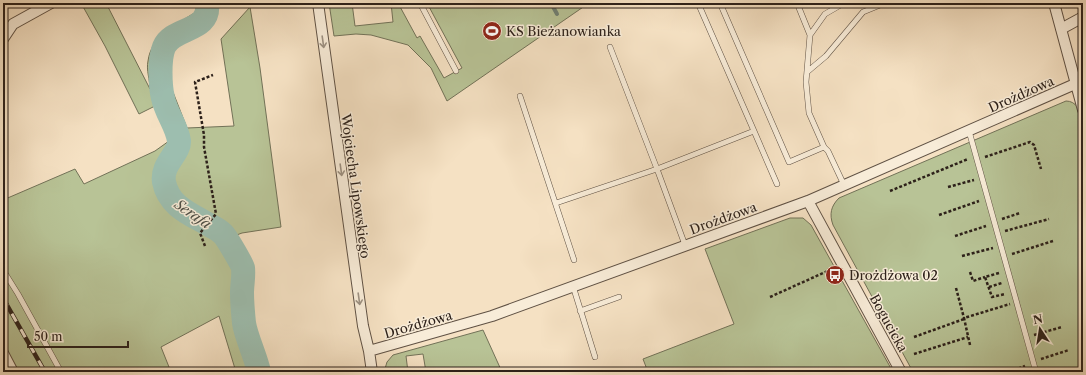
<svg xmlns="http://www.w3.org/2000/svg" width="1086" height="375" font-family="'Libre Caslon Text',serif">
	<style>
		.green { fill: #b8c396; stroke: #727258 }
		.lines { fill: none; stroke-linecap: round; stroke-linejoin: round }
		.stream { stroke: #707f73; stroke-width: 4 }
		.river { stroke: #9dbeaf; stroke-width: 24 }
		.service-casing { stroke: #5f5144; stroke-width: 6 }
		.minor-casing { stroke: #5f5144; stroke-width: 12 }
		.path { stroke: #2d211a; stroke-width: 2.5; stroke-dasharray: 3 2; stroke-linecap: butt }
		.service { stroke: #f8ecd8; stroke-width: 5 }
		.minor { stroke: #f8ecd8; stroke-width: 10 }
		.rail-casing { stroke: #2d211a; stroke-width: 4.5 }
		.rail { stroke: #f8ecd8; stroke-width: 3; stroke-dasharray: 9; stroke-linecap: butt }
		.oneway { stroke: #9d9182 }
		.labels { text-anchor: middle; stroke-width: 3; stroke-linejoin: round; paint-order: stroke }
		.poi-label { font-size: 13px; fill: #2d211a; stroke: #f8ecd8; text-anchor: start }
		.street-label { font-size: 13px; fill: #2d211a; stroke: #f8ecd8 }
		.water-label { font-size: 14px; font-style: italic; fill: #4f5047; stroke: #f8ecd8 }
	</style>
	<rect width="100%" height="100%" fill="#f5e1c3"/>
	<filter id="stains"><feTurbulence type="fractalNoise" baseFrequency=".005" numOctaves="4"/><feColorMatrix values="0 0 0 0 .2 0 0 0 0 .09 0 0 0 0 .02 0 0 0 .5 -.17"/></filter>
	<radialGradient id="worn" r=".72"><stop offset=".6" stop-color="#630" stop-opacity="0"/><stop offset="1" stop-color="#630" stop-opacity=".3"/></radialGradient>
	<path class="green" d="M81 3H106L150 89C150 80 146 70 148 61 151 36 177 24 196 12L198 3H216L214 17 207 29 173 43 168 52 166 63 171 87 187 128 234 126 221 39 250 7 260 68 281 227 242 233 234 236 249 263 253 281 250 303 252 323 268 372H236L219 316 161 347 171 372H18L3 346V200L75 169 84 184 155 151 169 141 155 106 139 114 105 46Z
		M329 3H352L355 26 393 22 391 3H398L417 38 420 36 444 78 462 68 427 3H589L447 101 431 68 408 45 371 35 356 34 334 36Z
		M1066 101C1076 101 1080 110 1083 119V372H913L833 225C829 214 831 206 839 198Z
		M790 218H803L811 225 893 372H648L643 359 734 324 705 249Z
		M483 330 502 372H426L423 354 406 356 408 372H384L387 362 393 355Z"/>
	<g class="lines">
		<path class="stream" d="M551 3 557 14"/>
		<path class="river" d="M207 3C211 33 173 26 164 47 159 59 160 86 163 98 166 113 177 126 179 141 180 153 161 164 164 182 169 207 191 214 211 226 215 228 220 231 223 234 227 238 242 264 243 268 244 276 242 285 242 293 242 302 243 313 244 323 246 337 256 357 259 372"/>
		<defs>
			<path id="service" d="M420 3 456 71
				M720 3 789 162 824 147
				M797 3 810 35
				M610 47 657 169 754 131 698 3
				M807 72 826 56 863 12 885 3
				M520 96 574 260
				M754 131 777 184
				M969 131 1036 372
				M844 185 828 151 824 147 809 113 806 82 810 35 825 14 844 3
				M556 203 657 169 685 245
				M3 270 18 294 61 372
				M573 286 595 357
				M580 311 619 297"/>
			<path id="minor" d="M318 3 363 326 369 351 372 372
				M1054 3 1083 110
				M1061 29 1083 17
				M3 39 13 24 51 3
				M808 201 901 372
				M369 351 492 316 808 201 1075 84
				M3 353 13 372"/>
		</defs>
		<use href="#service" class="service-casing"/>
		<use href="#minor" class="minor-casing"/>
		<path class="path" d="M985 157 1030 142 1034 145 1041 169
			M948 187 974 180
			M890 191 968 159
			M939 215 979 201
			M1002 219 1020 213
			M1005 231 1049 219
			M955 236 986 226
			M205 246 200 233 216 214 204 147V135L195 82 213 75
			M1012 254 1053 241
			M962 256 993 248
			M970 272 973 281 985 277
			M999 273 985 277 992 297 1005 294
			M989 287 1002 283
			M956 288 964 318
			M770 297 832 269
			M1034 335 1062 327
			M914 337 964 319
			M970 345 964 318 1010 304
			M914 354 968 337
			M1041 359 1069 350
			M1009 372 1025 366"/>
		<use href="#service" class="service"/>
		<use href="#minor" class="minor"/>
		<defs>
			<path id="rail" d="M3 298 45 372"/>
		</defs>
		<use href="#rail" class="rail-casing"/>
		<use href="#rail" class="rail"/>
	</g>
	<defs><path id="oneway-shaft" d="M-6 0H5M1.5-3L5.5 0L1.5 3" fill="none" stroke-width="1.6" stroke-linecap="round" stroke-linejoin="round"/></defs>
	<g class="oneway">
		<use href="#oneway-shaft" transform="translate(323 42) rotate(82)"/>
		<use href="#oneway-shaft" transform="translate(341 170) rotate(82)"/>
		<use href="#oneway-shaft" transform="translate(359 299) rotate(82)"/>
	</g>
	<defs>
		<symbol id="stadium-disc" viewBox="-11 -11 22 22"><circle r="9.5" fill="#8f2418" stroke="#f8ecd8"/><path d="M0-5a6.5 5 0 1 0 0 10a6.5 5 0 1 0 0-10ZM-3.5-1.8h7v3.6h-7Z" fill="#fff"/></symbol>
		<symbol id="bus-disc" viewBox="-11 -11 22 22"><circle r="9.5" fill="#8f2418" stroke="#f8ecd8"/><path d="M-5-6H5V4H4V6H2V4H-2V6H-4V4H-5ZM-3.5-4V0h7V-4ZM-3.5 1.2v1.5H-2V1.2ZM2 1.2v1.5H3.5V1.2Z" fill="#fff"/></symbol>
	</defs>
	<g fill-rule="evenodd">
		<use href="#stadium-disc" x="481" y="20" width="22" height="22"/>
		<use href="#bus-disc" x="824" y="264" width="22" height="22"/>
	</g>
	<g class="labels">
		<g class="poi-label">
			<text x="506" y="36">KS Bieżanowianka</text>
			<text x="849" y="280">Drożdżowa 02</text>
		</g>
		<g class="street-label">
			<text transform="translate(1021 94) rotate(-24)" y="5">Drożdżowa</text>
			<text transform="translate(356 186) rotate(82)" y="5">Wojciecha Lipowskiego</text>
			<text transform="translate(723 218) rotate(-20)" y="5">Drożdżowa</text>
			<text transform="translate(889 323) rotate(61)" y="5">Bogucicka</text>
			<text transform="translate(418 324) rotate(-16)" y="5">Drożdżowa</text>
		</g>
		<g class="water-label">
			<text transform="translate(193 214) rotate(34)" y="5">Serafa</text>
		</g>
	</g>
	<rect width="1086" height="375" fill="none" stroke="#f5e1c3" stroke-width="16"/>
	<rect x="4" y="4" width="1078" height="367" fill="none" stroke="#2d211a" stroke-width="2"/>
	<rect x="8" y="8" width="1070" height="359" fill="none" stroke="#2d211a"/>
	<g transform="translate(1040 329) rotate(348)" stroke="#f8ecd8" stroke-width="3" paint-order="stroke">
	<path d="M0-3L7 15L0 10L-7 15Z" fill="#2d211a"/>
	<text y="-6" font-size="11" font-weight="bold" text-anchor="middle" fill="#2d211a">N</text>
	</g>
	<path d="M28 341v6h100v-6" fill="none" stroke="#2d211a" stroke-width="2"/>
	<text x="34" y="341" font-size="12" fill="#2d211a" stroke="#f8ecd8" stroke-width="3" paint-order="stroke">50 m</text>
	<rect width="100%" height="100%" filter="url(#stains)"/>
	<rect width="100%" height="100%" fill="url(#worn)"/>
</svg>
